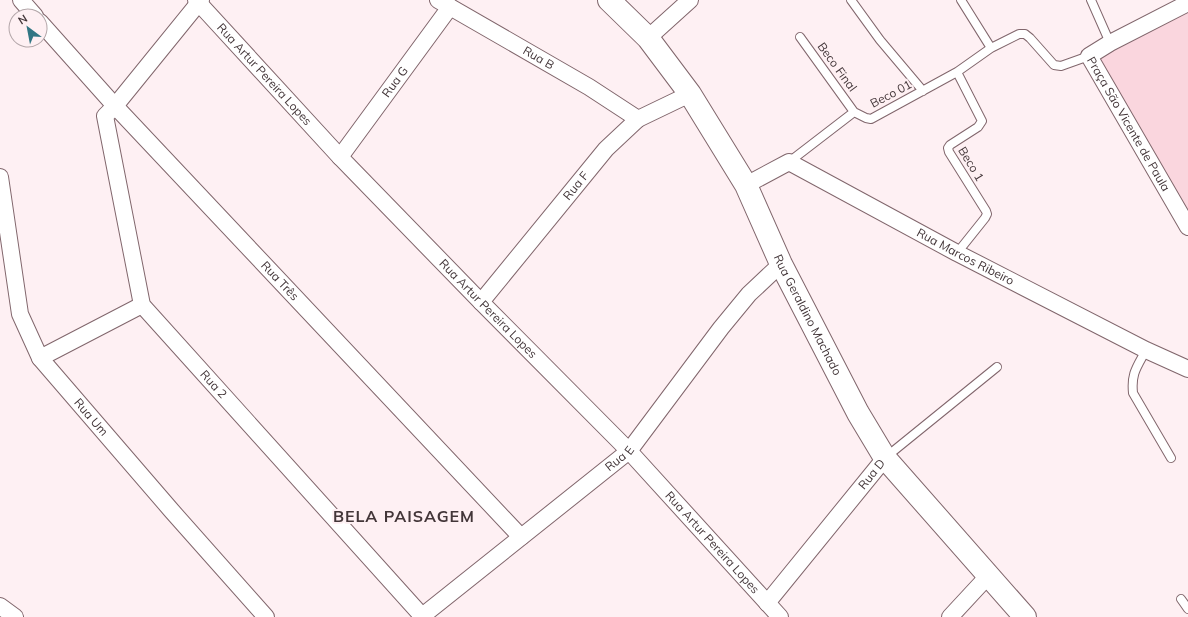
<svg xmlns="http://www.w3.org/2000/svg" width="1188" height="617" font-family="Mulish,sans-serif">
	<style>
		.green { fill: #fad6de }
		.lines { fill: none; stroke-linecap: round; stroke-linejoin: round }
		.lane-casing { stroke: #81666c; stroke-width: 10 }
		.street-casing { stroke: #81666c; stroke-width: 18 }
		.secondary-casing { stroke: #81666c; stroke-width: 24 }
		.lane { stroke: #fff; stroke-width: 8 }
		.street { stroke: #fff; stroke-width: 16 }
		.secondary { stroke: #fff; stroke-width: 22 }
		.labels { text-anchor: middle; stroke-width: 4; stroke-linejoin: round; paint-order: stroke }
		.street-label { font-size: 12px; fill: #433639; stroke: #fef0f3 }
		.district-label { font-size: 16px; font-weight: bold; letter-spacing: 1px; fill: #433639; stroke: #fef0f3 }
	</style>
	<rect width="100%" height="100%" fill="#fef0f3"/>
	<path class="green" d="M1188 3V227L1089 56Z"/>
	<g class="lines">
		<defs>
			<path id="lane" d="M851 0 880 40 923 91
				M961 0 991 48
				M1091 0 1110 43
				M800 37 854 112 866 118 871 119 957 72 991 48 1019 34H1025L1030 38 1054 65 1061 66 1089 56
				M789 162 854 112
				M957 253 985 218 987 214 986 211 949 152 948 148 950 145 978 127 982 121 957 72
				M1146 350C1137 367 1131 373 1133 393L1171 458
				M886 457 997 367
				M1181 599 1188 609"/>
			<g id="street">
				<path d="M21 0 35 16"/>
				<path id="s1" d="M196 0 340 157 481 302 629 451 780 617"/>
				<path id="s2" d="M201 0 115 106 105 116 142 305 423 617"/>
				<path id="s3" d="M438 0 589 87 638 119"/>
				<path id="s4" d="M1188 3 1110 43 1089 56 1188 227"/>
				<path id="s5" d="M40 22 115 106 521 537"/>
				<path d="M648 38 690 0"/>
				<path id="s6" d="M340 157 450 7"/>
				<path id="s7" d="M0 177 20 314 40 358 171 510 266 617"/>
				<path id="s8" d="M746 185 789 162 957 253 1146 350 1188 369"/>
				<path id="s9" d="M481 302 606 149 638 119 690 94"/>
				<path d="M40 358 142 305"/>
				<path id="s10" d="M767 603 885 458"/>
				<path d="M0 606 15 617"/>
				<path id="s11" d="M421 617 629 451 721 328 749 294 781 264"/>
				<path d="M950 617 988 576"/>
			</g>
			<g id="secondary">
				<path id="s12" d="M609 0 648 38 690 94 746 185 781 264 858 413 885 458 1025 617"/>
			</g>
		</defs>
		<use href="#lane" class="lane-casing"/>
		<use href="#street" class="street-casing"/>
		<use href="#secondary" class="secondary-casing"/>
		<use href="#lane" class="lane"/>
		<use href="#street" class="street"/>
		<use href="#secondary" class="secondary"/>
	</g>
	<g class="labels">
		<g class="street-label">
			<text dy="4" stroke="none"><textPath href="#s3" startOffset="116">Rua B</textPath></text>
			<text transform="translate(837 67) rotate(54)" y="4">Beco Final</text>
			<text dy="4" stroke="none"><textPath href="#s1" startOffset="101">Rua Artur Pereira Lopes</textPath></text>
			<text dy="4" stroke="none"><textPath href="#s6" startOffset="93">Rua G</textPath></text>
			<text transform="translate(891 94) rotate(-28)" y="4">Beco 01</text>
			<text dy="4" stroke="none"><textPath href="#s4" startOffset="191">Praça São Vicente de Paula</textPath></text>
			<text transform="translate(971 164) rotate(59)" y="4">Beco 1</text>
			<text dy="4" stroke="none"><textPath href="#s9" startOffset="150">Rua F</textPath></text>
			<text dy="4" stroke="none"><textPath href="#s8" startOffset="249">Rua Marcos Ribeiro</textPath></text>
			<text dy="4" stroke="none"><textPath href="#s5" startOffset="353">Rua Três</textPath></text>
			<text dy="4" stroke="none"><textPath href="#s1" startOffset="425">Rua Artur Pereira Lopes</textPath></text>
			<text dy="4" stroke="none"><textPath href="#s12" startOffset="375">Rua Geraldino Machado</textPath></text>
			<text dy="4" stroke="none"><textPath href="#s2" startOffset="450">Rua 2</textPath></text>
			<text dy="4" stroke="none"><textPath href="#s7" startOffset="265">Rua Um</textPath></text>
			<text dy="4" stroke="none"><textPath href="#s11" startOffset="254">Rua E</textPath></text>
			<text dy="4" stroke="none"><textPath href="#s10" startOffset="166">Rua D</textPath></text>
			<text dy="4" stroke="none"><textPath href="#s1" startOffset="749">Rua Artur Pereira Lopes</textPath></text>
		</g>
		<g class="district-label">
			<text x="404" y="522">BELA PAISAGEM</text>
		</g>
	</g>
	<g transform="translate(28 28) rotate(328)"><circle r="19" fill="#fef0f3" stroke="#b3a6a9"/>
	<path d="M0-3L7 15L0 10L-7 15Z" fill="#317684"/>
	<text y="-6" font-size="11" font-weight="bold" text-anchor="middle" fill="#433639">N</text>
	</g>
</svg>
